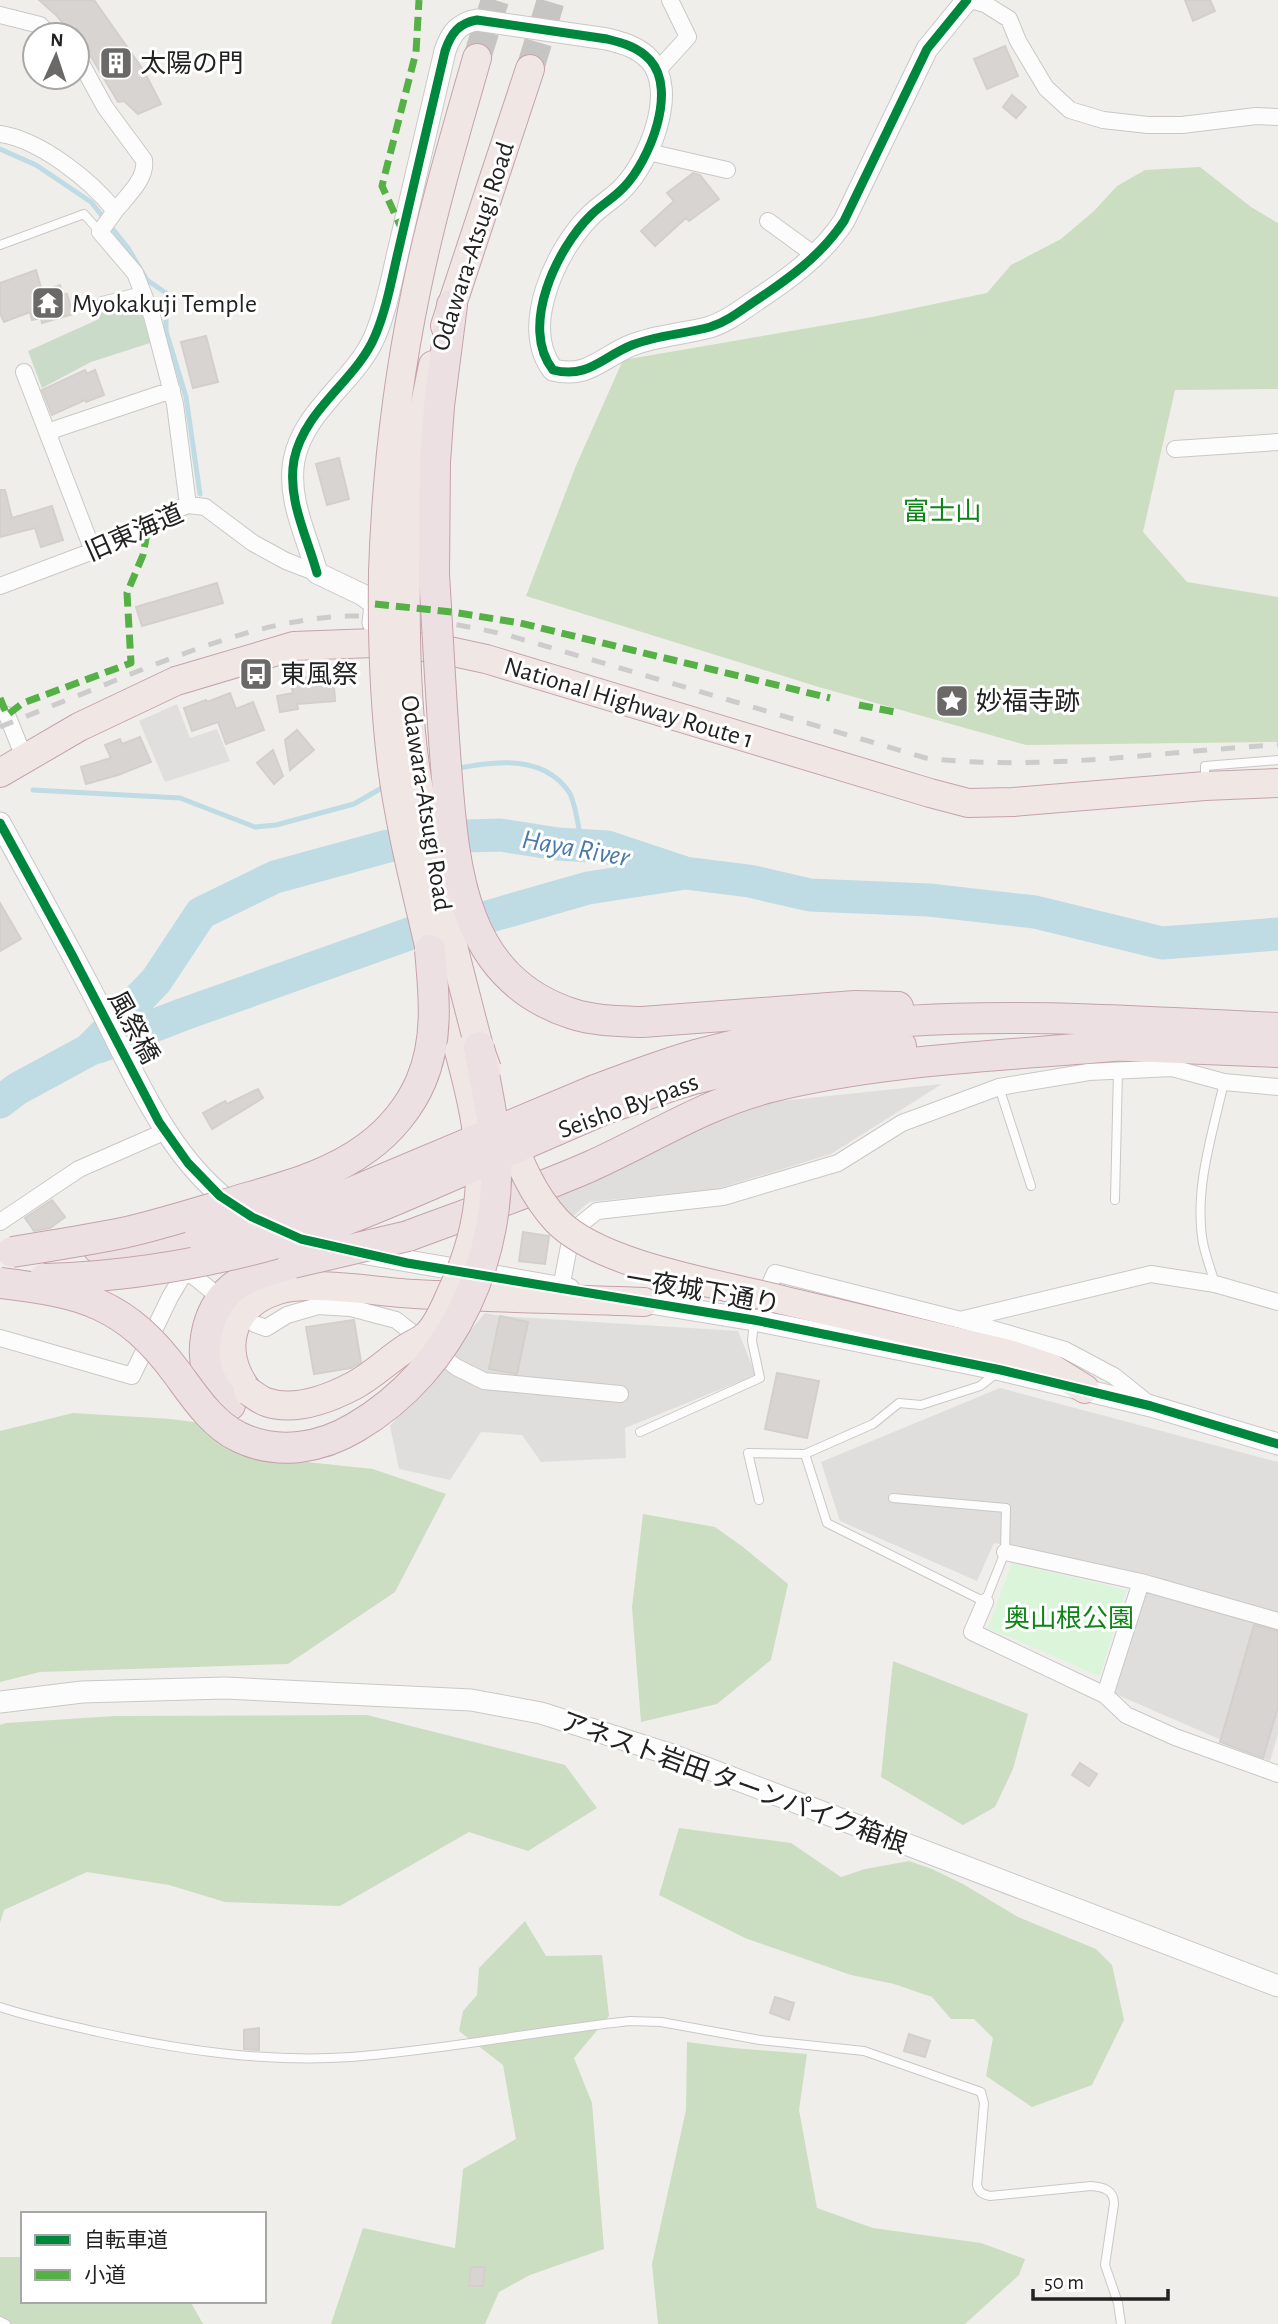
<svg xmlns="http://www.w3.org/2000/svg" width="1278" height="2324" font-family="'Alegreya Sans','Noto Sans JP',sans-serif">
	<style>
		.residential { fill: #dfdedc }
		.forest { fill: #cbdec1 }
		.cemetery { fill: #cadbca }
		.park { fill: #daf5da }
		.parking { fill: #e0dfde }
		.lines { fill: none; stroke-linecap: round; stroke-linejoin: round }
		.stream { stroke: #bfdbe3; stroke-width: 5 }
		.river { stroke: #bfdbe3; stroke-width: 33 }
		.building { fill: #d7d4d2; stroke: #d3d0cc; stroke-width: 2 }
		.trunk-tunnel { stroke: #c7c5c3; stroke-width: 28; stroke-dasharray: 28 14; stroke-linecap: butt }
		.service-casing { stroke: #c9c8c7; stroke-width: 10 }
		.minor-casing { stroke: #c9c8c7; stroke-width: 18 }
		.tertiary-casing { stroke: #c9c8c7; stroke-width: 23 }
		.trunk-casing { stroke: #c5a2ac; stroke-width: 30 }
		.motorway-casing { stroke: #c5a2ac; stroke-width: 32 }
		.service { stroke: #fdfcfc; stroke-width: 8 }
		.minor { stroke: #fdfcfc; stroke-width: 16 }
		.tertiary { stroke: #fdfcfc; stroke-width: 21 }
		.trunk { stroke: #f0e6e4; stroke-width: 28 }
		.motorway { stroke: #ece0e2; stroke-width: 30 }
		.rail { stroke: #ccc; stroke-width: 5; stroke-dasharray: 14 14; stroke-linecap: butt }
		.trunk-bridge-casing { stroke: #c5a2ac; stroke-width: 30; stroke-linecap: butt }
		.motorway-bridge-casing { stroke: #c5a2ac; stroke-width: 32; stroke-linecap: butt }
		.trunk-bridge { stroke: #f0e6e4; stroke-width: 28 }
		.motorway-bridge { stroke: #ece0e2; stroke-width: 30 }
		.quiet { stroke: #55b145; stroke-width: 7; stroke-dasharray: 14 7; stroke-linecap: butt }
		.cycleway-casing { stroke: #fff; stroke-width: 13 }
		.cycleway { stroke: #00873e; stroke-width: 9 }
		.labels { text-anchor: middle; stroke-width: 6; stroke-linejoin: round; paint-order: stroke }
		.poi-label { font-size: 26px; fill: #222; stroke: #fff; text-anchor: start }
		.street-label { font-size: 26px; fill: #222; stroke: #fff }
		.park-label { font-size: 26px; fill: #0c8416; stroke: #fff }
		.water-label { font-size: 28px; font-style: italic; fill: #4a7aab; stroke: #fff }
	</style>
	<rect width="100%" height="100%" fill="#f0eeeb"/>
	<path class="residential" d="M942 1084 831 1154 717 1189 589 1202 571 1218 549 1195 752 1104Z
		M485 1313 500 1316 738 1331 756 1375 625 1428 626 1458 541 1462 522 1435 481 1432 450 1480 399 1469 390 1426Z
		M1000 1388 1278 1462V1734L1270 1761 1113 1693 1151 1575 994 1543 977 1581 840 1521 821 1462Z"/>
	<path class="forest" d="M1200 167 1251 207 1278 223V389L1175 390 1143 532 1187 582 1278 597V742L1026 745 822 688 526 596 575 468 623 360 872 317 987 293 1011 265 1061 239 1094 211 1117 186 1145 170Z
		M73 1413 171 1419 201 1423 269 1458 373 1469 446 1494 395 1592 288 1664 40 1672 0 1682V1431Z
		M643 1514 715 1527 743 1547 788 1584 771 1660 717 1704 641 1722 632 1607Z
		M893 1661 1028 1714 1013 1769 995 1807 963 1825 881 1777Z
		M367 1715 565 1765 597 1808 528 1851 469 1832 340 1906 225 1902 169 1885 87 1872 4 1910 0 1923V1725L6 1723 115 1716Z
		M679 1828 791 1843 841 1877 865 1869 909 1861 932 1869 963 1884 1018 1917 1096 1949 1112 1965 1124 2020 1092 2085 1032 2107 986 2076 993 2038 974 2019H951L932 1997 894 1984 851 1975 745 1938 659 1895Z
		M525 1921 546 1956 602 1955 609 2016 574 2058 592 2103 604 2249 530 2275 499 2292 485 2324H331L363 2228 455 2248 463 2169 516 2139 503 2065 459 2031 463 2011 477 1995 479 1968Z
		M687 2042 733 2048 807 2054 799 2110 817 2208 873 2228 981 2243 1025 2259 1019 2275 965 2324H658L652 2264 686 2110Z
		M0 2257H23V2301H190L203 2324H0Z"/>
	<path class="cemetery" d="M137 296 150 343 91 362 42 388 28 351 99 319 103 305Z"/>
	<path class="park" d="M1012 1563 1126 1590 1100 1676 988 1628Z"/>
	<path class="parking" d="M177 704 190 738 217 729 230 761 165 782 139 721Z"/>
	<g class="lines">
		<path class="stream" d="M0 149 36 165 91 202 128 248 147 280 166 293V331L186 397 200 494
			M454 769C494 761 543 754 569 792 576 803 579 832 582 846
			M33 790 180 798 255 827 276 825 354 804 387 785"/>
		<path class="river" d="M98 1047 184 1014 409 934 487 917 588 888 679 874
			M0 1102 17 1089 89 1050 156 981 201 913 275 877 388 846 465 836 500 835 558 844 607 847 685 873 749 881 810 895 929 900 1035 912 1162 943 1278 934"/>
	</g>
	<path class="building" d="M39 0H94L144 71 161 104 138 114 124 101 118 102 90 55 77 39V35H73L56 15Z
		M1185 0H1210L1215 11 1193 21Z
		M1005 46 1018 76 987 89 974 59Z
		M1012 95 1026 107 1016 118 1003 107Z
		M693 173 700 175 719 199 689 221 686 218 655 246 641 231 674 201 667 193Z
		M36 270 42 291 60 285 62 295 67 294 73 314 42 323 41 318 32 320 30 312 4 322 0 313V283Z
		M206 336 218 382 193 388 181 342Z
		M85 370 87 374 95 370 104 395 86 402 85 400 52 415 42 390Z
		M339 458 349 499 327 505 316 464Z
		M0 490H5L12 518 52 506 63 540 41 547 35 528 0 537Z
		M217 583 223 603 142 626 136 607Z
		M333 672 335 701 297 704 298 709 280 712 277 696 293 693 290 680 313 676V673Z
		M230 693 236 709 253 702 264 730 226 744 218 722 192 731 184 708 206 700 207 702Z
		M297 730 314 750 290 770 285 740Z
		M140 737 151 762 118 775 86 784 81 767 111 758 105 745 120 739 122 744Z
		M273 750 283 776 274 784 257 763Z
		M0 903 21 939 0 951Z
		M258 1089 263 1098 212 1129 203 1113 225 1101 227 1104Z
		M52 1200 65 1217 50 1228 34 1231 25 1218Z
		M523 1232 549 1236 545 1264 519 1261Z
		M500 1316 528 1322 517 1374 489 1369Z
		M354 1320 361 1362 351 1368 314 1374 306 1327Z
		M777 1373 819 1381 807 1438 765 1429Z
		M1254 1625 1278 1631V1707L1263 1758 1220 1742Z
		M1080 1763 1097 1774 1089 1786 1072 1775Z
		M775 1997 794 2003 789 2020 770 2013Z
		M259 2028V2050L244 2049V2030Z
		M909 2034 930 2041 925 2057 904 2051Z
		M471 2267H485L483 2286H469Z"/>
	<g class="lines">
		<path class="trunk-tunnel" d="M477 58 495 0
			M530 69 551 0"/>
		<defs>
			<path id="service" d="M0 245 84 214 100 232
				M102 301 142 291
				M1205 781V766L1278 760
				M999 1087 1031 1186
				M1115 1200 1118 1071
				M1215 1284C1211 1269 1204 1253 1202 1237 1195 1185 1213 1132 1224 1082
				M640 1432 760 1378 752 1341 754 1321
				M805 1454 827 1523 985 1602 1005 1552 1006 1508 893 1498
				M759 1500 748 1453 805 1454 873 1424 899 1403 921 1405 980 1386 998 1372
				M0 2007C33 2018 64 2024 98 2032 180 2050 266 2063 351 2057 445 2050 537 2031 630 2021L661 2022 760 2040 864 2051 981 2092 984 2103 977 2185C979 2193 983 2194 990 2196L1091 2186C1104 2187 1114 2190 1114 2204L1105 2265 1118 2303 1121 2324
				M0 2321 6 2324"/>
			<path id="minor" d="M970 0 985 4 1009 19 1018 41 1046 88 1070 110 1103 120 1148 125H1182L1256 116 1278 117
				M0 15 40 25 49 35
				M77 61 82 65 105 107 144 160C147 179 126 197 115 211
				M657 71 688 37 670 0
				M0 134C40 140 91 180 115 211L100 232 135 273 152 316 175 404 188 505
				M648 152 727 170
				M768 221 816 256
				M24 372 93 551
				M50 431 172 390
				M1175 449 1278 442
				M0 586 93 551 175 510 188 505 205 507 253 543 286 561 317 573
				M7 715 24 757
				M0 1222 79 1169 166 1131
				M186 1270 212 1291
				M561 1288 572 1231 597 1211 723 1197 838 1163 902 1123 999 1087 1089 1072 1172 1068 1224 1082 1278 1087
				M762 1302 775 1273 961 1320 1065 1350 1114 1376 1149 1404
				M964 1319 1151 1274 1215 1284 1278 1302
				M255 1324 266 1328 287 1315 318 1306 351 1308 396 1320 456 1367 484 1381 620 1394
				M0 1338 132 1376 170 1297 191 1262
				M1005 1552 1141 1582 1278 1621
				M985 1602 972 1632 1105 1695 1126 1715 1175 1737 1278 1774
				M1105 1695 1141 1582"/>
			<path id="tertiary" d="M373 623 375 604 363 595 317 573C307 536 287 500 294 460 304 409 356 381 375 336 387 308 392 277 399 248 415 182 430 116 445 51 451 33 459 23 477 20L607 39C623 43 638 47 650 60 678 91 649 161 624 187 614 198 601 205 591 215 557 248 519 327 553 370 588 379 602 357 632 345 657 335 685 334 710 327 726 322 739 312 752 303 787 280 821 256 844 221L927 49 967 0
				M0 823C30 878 61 933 90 988 129 1062 167 1161 238 1208
				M356 1252 569 1289
				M632 1300 754 1320 1001 1370 1151 1406 1278 1444
				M0 1702 82 1692 225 1688 471 1700 541 1713 675 1756 1278 1986"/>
			<path id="trunk" d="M445 326 530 69
				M383 572C386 478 397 383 416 291 432 212 455 135 477 58
				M406 574 419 434 433 365
				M0 773 79 727 176 681 294 646 373 643 435 648 486 659 930 793 968 803 1013 802 1205 786 1278 783
				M439 979 459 1051
				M782 1300 1009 1354 1051 1368 1085 1389
				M248 1391C218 1352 229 1305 278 1290 311 1280 378 1292 415 1294 491 1298 568 1299 644 1302"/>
			<path id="motorway" d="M434 574 435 462 439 406 452 305
				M642 1022 855 1006 898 1007
				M1105 1045 1278 1052
				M595 1090C628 1078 661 1065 696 1055 884 1002 1085 1019 1278 1028
				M605 1109C636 1099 667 1086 698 1078 765 1061 833 1052 901 1046
				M408 1236C469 1213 532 1192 591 1166 651 1139 706 1103 771 1087 885 1059 1006 1056 1123 1045
				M98 1248 200 1236
				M230 1405C225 1400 219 1394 215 1388 196 1358 205 1311 232 1288 249 1274 273 1270 293 1263"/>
		</defs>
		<use href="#service" class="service-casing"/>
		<use href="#minor" class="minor-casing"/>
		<use href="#tertiary" class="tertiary-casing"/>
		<use href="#trunk" class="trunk-casing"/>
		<use href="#motorway" class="motorway-casing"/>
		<use href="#service" class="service"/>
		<use href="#minor" class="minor"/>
		<use href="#tertiary" class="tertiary"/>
		<use href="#trunk" class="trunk"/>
		<use href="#motorway" class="motorway"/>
		<path class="rail" d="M0 727C43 709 86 693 128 675 200 647 270 619 348 616 404 615 457 623 511 636L926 758C1043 772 1161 751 1278 745"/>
		<defs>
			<path id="trunk-bridge" d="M383 572C382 637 384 701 392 766 400 828 416 889 430 950
				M406 574C405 638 406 702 415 766 430 861 455 954 479 1047L487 1069
				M507 1127C519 1162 532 1194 557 1221 601 1266 720 1284 782 1300
				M248 1391C253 1394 260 1400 266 1402 294 1412 328 1399 353 1386 372 1376 387 1361 405 1349 412 1344 421 1341 427 1335 439 1324 446 1304 453 1289 493 1203 483 1139 459 1051"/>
			<path id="motorway-bridge" d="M434 574C438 638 441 702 446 766 454 866 460 978 573 1014 595 1021 619 1021 642 1022
				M200 1236 285 1216 331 1201 595 1090
				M12 1252C50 1246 89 1240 127 1232 165 1223 203 1211 240 1200 284 1187 331 1175 368 1147 390 1131 410 1107 421 1081 439 1039 434 994 430 950
				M293 1263 408 1236
				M44 1279C121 1277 196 1265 270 1245 328 1229 384 1205 439 1181 494 1157 550 1133 605 1109
				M0 1283C84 1293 125 1303 177 1373 194 1396 212 1424 239 1437 278 1456 321 1448 356 1427 454 1369 505 1254 495 1141 492 1110 484 1078 479 1047"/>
		</defs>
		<use href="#trunk-bridge" class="trunk-bridge-casing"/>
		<use href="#motorway-bridge" class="motorway-bridge-casing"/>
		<use href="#trunk-bridge" class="trunk-bridge"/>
		<use href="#motorway-bridge" class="motorway-bridge"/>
		<path class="quiet" d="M403 232 382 186 416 52 419 0
			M375 604 452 612 520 623 830 698
			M0 698 7 715 23 703 131 663 127 593 143 555 149 522
			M859 705 900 713"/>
		<defs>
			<path id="cycleway" d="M317 573C307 536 287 500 294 460 304 409 356 381 375 336 387 308 392 277 399 248 415 182 430 116 445 51 451 33 459 23 477 20L607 39C623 43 638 47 650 60 678 91 649 161 624 187 614 198 601 205 591 215 557 248 519 327 553 370 588 379 602 357 632 345 657 335 685 334 710 327 726 322 739 312 752 303 787 280 821 256 844 221L927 49 967 0
				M0 823 71 953 159 1122 188 1163 220 1196 252 1217 301 1239 407 1263 754 1320 1001 1370 1151 1406 1278 1444"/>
		</defs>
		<use href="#cycleway" class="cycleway-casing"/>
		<use href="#cycleway" class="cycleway"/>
	</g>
	<defs>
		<symbol id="building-square" viewBox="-11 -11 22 22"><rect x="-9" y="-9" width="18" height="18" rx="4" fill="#6a6968" stroke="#fff"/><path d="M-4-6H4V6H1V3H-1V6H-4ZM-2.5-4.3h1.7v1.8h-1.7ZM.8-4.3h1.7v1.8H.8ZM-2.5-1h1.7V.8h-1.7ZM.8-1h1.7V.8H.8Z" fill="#fff"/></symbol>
		<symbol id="temple-square" viewBox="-11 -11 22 22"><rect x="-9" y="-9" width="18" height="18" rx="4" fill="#6a6968" stroke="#fff"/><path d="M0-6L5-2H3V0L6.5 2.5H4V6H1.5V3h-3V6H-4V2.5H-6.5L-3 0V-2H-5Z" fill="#fff"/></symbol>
		<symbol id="bus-square" viewBox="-11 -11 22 22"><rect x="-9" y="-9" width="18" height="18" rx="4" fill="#6a6968" stroke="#fff"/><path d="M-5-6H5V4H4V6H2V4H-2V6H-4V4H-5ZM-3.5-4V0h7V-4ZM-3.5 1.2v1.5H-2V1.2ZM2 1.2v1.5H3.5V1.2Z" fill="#fff"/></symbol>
		<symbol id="sight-square" viewBox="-11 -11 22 22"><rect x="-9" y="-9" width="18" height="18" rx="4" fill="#6a6968" stroke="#fff"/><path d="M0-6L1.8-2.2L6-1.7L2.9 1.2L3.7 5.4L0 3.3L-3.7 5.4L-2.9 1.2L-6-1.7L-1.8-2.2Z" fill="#fff"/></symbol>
	</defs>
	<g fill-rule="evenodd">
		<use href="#building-square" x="97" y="44" width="38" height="38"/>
		<use href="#temple-square" x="29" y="284" width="38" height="38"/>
		<use href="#bus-square" x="237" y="655" width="38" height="38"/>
		<use href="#sight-square" x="933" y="682" width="38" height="38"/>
	</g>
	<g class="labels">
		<g class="poi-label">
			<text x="140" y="72">太陽の門</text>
			<text x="72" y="312">Myokakuji Temple</text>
			<text x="280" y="683">東風祭</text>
			<text x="976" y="710">妙福寺跡</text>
		</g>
		<g class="street-label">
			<text transform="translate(472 246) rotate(-72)" y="9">Odawara-Atsugi Road</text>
			<text transform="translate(134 532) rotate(-24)" y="9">旧東海道</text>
			<text transform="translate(629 702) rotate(17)" y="9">National Highway Route 1</text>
			<text transform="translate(427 803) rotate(81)" y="9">Odawara-Atsugi Road</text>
			<text transform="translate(134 1027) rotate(62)" y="9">風祭橋</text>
			<text transform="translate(628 1105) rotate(-20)" y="9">Seisho By-pass</text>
			<text transform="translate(703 1291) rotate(10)" y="9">一夜城下通り</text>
			<text transform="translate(734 1782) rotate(20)" y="9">アネスト岩田 ターンパイク箱根</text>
		</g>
		<g class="park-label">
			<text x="942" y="520">富士山</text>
			<text x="1069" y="1627">奥山根公園</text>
		</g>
		<g class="water-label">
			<text transform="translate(576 847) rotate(10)" y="10">Haya River</text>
		</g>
	</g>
	<rect x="21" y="2212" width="245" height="91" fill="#ffffff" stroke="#a7a7a7" stroke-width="2"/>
	<rect x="35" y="2235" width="35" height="10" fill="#00873e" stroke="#a7a7a7" stroke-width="2"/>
	<text x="84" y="2247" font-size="21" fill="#222222">自転車道</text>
	<rect x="35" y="2270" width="35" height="10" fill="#55b145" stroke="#a7a7a7" stroke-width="2"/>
	<text x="84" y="2282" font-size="21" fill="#222222">小道</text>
	<g transform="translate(56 56) rotate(3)"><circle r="33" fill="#ffffff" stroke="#a7a7a7" stroke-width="2"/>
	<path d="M0-5L12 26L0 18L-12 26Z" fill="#6a6968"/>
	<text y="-10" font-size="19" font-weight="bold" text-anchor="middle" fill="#222222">N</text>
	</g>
	<path d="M1033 2289v10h135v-10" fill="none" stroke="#222222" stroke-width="3.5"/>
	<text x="1044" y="2289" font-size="21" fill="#222222" stroke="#ffffff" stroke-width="5" paint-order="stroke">50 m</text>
</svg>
